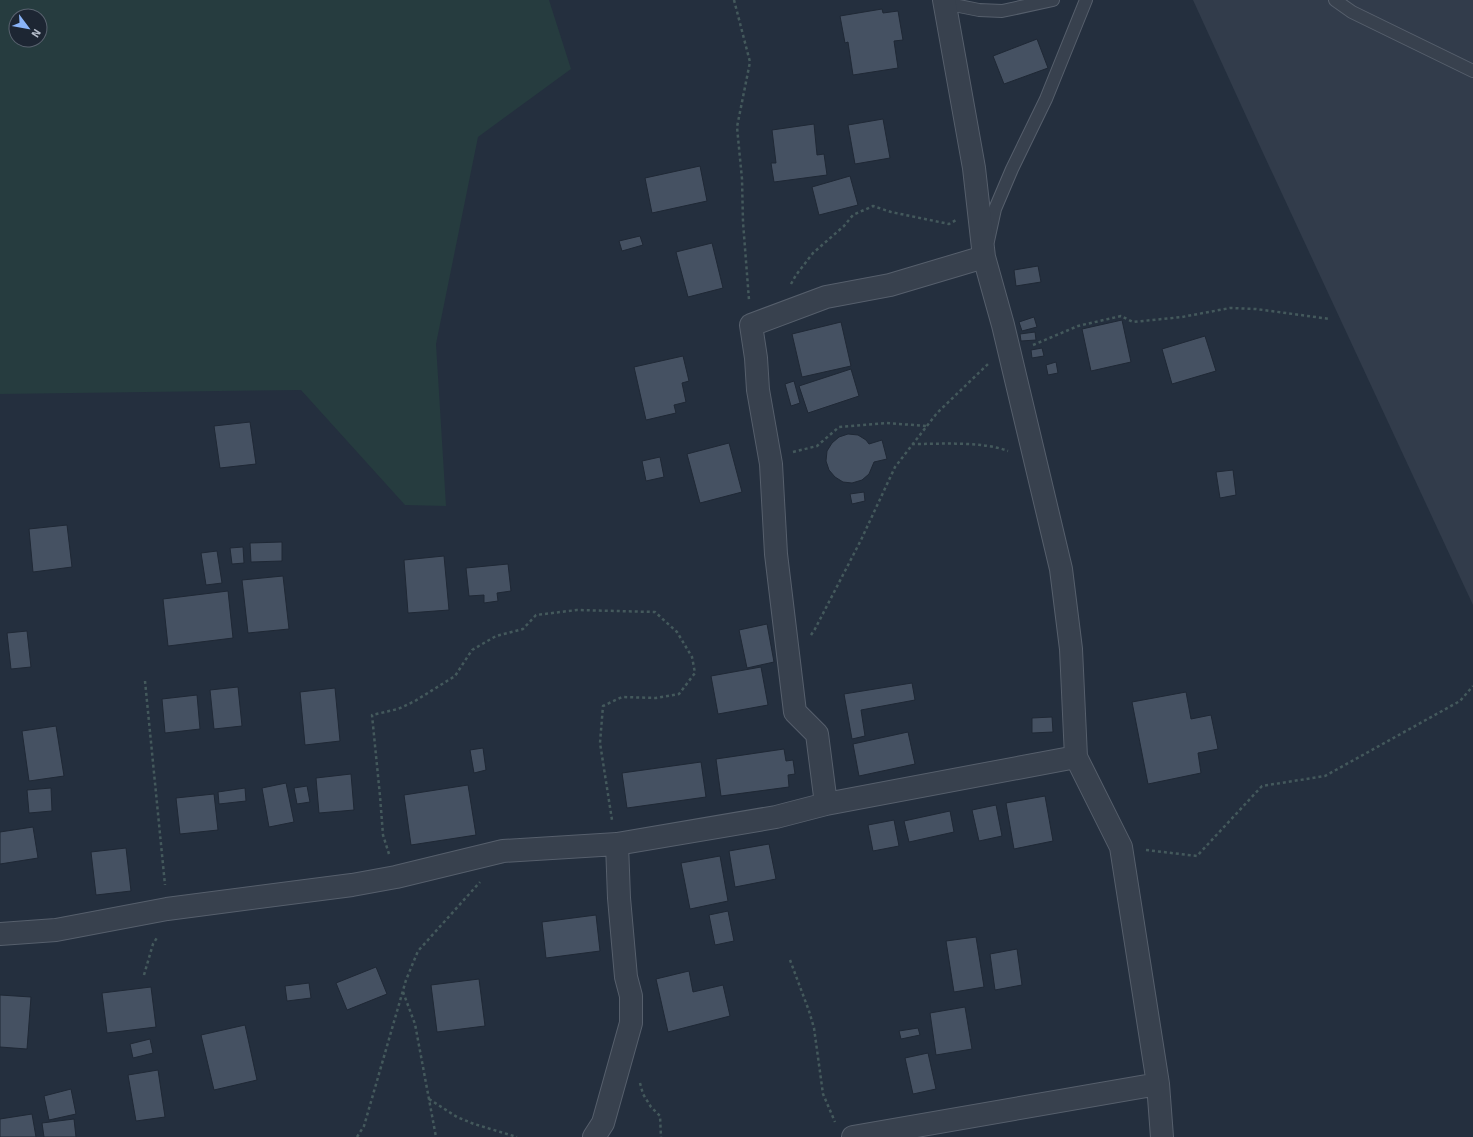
<svg xmlns="http://www.w3.org/2000/svg" width="1473" height="1137" font-family="Signika,sans-serif">
	<style>
		.airport { fill: #323c4b }
		.green { fill: #263c3f; fill-rule: evenodd }
		.building { fill: #455162; stroke: #1f2835 }
		.lines { fill: none; stroke-linecap: round; stroke-linejoin: round }
		.service-casing { stroke: #565f6c; stroke-width: 14 }
		.minor-casing { stroke: #565f6c; stroke-width: 24 }
		.path { stroke: #44595c; stroke-width: 2.5; stroke-dasharray: 3 3; stroke-linecap: butt }
		.service { stroke: #38414e; stroke-width: 12 }
		.minor { stroke: #38414e; stroke-width: 22 }
	</style>
	<rect width="100%" height="100%" fill="#242f3e"/>
	<path class="airport" d="M1193 0H1473V605L1258 142Z"/>
	<path class="green" d="M0 0H549L571 69 478 137 436 344 446 506 405 505 301 390 0 394ZM16 16H40V40H16Z"/>
	<path class="building" d="M882 9 883 13 898 11 903 40 894 41 898 68 853 75 848 42 845 43 840 16Z
		M1037 39 1048 68 1004 84 993 56Z
		M883 119 890 158 855 164 848 125Z
		M814 124 817 155 824 154 827 175 774 182 771 163H776L772 130Z
		M700 166 707 201 652 213 645 178Z
		M850 176 858 205 819 215 812 187Z
		M640 236 643 245 622 251 619 241Z
		M712 243 723 288 688 297 676 252Z
		M1038 266 1041 282 1016 286 1014 270Z
		M1034 317 1037 327 1022 331 1019 322Z
		M1122 320 1131 362 1091 371 1082 329Z
		M841 322 851 366 802 377 792 334Z
		M1035 332 1036 340 1021 341 1020 334Z
		M1205 336 1216 371 1172 384 1162 349Z
		M1042 348 1044 356 1032 358 1031 350Z
		M683 356 689 381 682 383 686 402 674 405 676 413 646 420 634 367Z
		M1056 362 1058 373 1048 375 1046 365Z
		M851 369 859 396 808 413 799 386Z
		M794 381 800 403 791 406 785 384Z
		M250 422 256 464 220 468 214 426Z
		M848 434 858 435 866 440 869 444 882 440 887 459 874 462 869 474 862 480 852 483 843 482 835 477 829 470 826 461 827 451 832 443 839 437Z
		M729 443 742 492 700 503 687 454Z
		M660 457 664 477 646 481 642 461Z
		M1233 470 1236 495 1220 498 1216 472Z
		M864 492 865 501 852 504 850 494Z
		M67 525 72 567 33 572 29 529Z
		M282 542V561L251 562 250 543Z
		M243 547 244 563 232 564 230 548Z
		M217 551 222 583 206 585 201 553Z
		M444 556 449 610 408 613 404 560Z
		M508 564 511 591 497 593 498 601 484 603V595L469 596 466 568Z
		M283 576 289 629 248 633 242 580Z
		M228 591 233 638 168 646 163 599Z
		M767 624 774 662 747 668 739 630Z
		M27 631 31 667 11 669 7 633Z
		M761 667 768 705 718 714 711 676Z
		M912 683 915 700 861 710 865 736 852 739 844 694Z
		M238 687 242 726 214 729 210 690Z
		M335 688 340 741 305 745 300 692Z
		M1186 692 1191 719 1211 715 1218 749 1198 753 1201 773 1148 784 1132 702Z
		M197 695 200 729 165 733 162 699Z
		M1052 717 1053 732 1032 733V718Z
		M56 726 64 776 29 781 22 731Z
		M908 732 915 764 859 776 853 744Z
		M483 748 486 770 474 773 470 750Z
		M784 749 786 761 793 760 795 774 788 775 789 787 721 796 716 759Z
		M701 762 706 797 627 808 622 773Z
		M351 774 354 810 319 813 316 778Z
		M286 783 294 822 269 827 262 788Z
		M468 785 476 835 411 845 404 795Z
		M307 786 310 802 297 804 294 788Z
		M51 788 52 811 29 813 27 790Z
		M245 788 246 801 219 804 218 792Z
		M214 794 218 830 180 834 176 798Z
		M1045 796 1053 841 1014 849 1006 803Z
		M996 805 1002 836 979 841 972 810Z
		M950 811 954 832 909 842 904 821Z
		M894 820 899 846 873 851 868 825Z
		M33 827 38 858 0 864V832Z
		M769 844 776 879 735 887 729 851Z
		M126 848 131 891 96 895 91 852Z
		M720 856 728 901 690 909 681 863Z
		M728 911 734 941 715 945 709 915Z
		M596 915 600 951 546 958 542 922Z
		M976 937 984 987 954 992 946 941Z
		M1017 949 1022 985 995 990 990 954Z
		M376 967 387 994 347 1010 336 983Z
		M689 971 693 992 723 985 730 1016 668 1032 656 979Z
		M479 979 485 1026 437 1032 431 985Z
		M309 983 311 998 287 1001 285 986Z
		M151 987 156 1027 107 1033 102 993Z
		M0 995 31 997 27 1049 0 1047Z
		M965 1007 972 1049 936 1055 930 1013Z
		M245 1025 257 1080 214 1090 201 1035Z
		M918 1028 920 1035 901 1039 899 1031Z
		M150 1039 153 1053 133 1058 130 1044Z
		M928 1053 936 1089 913 1094 905 1058Z
		M158 1070 165 1117 136 1121 128 1075Z
		M71 1089 76 1114 49 1120 44 1096Z
		M32 1114 36 1137H0V1119Z
		M74 1119 76 1137H44L42 1123Z"/>
	<g class="lines">
		<defs>
			<path id="service" d="M1335 0 1352 12 1473 71
				M944 3 979 10 1002 11 1053 0
				M988 241 995 209 1012 169 1046 99 1086 0"/>
			<path id="minor" d="M944 0 974 168 984 257 1003 325 1061 569 1071 649 1076 757 1121 847 1158 1084 1162 1137
				M826 804 817 734 795 712 776 554 771 464 758 390 756 358 751 325 826 297 890 285 984 257
				M0 934 56 930 167 909 352 885 396 877 503 851 617 844 776 817 826 804 1076 757
				M594 1137 603 1123 631 1023V996L626 977 619 898 617 844
				M853 1137 1158 1084"/>
		</defs>
		<use href="#service" class="service-casing"/>
		<use href="#minor" class="minor-casing"/>
		<path class="path" d="M734 0 750 62 737 127 742 179 743 222 749 300
			M791 284 796 275 813 253 844 226 853 215 873 206 891 212 949 224 956 220
			M1033 345 1078 326 1121 316 1133 322 1182 317 1230 308 1256 309 1330 319
			M912 444C941 444 982 441 1008 451
			M793 452 817 446 839 427 887 423 926 426
			M811 635 815 629 861 540 895 467 937 413 988 364
			M145 681 165 885
			M1146 850 1197 856 1262 786 1325 776 1460 701 1473 686
			M389 854 383 835 380 796 372 715 398 709 415 701 455 676 472 650 496 636 523 629 536 615 577 610 655 612 677 632 692 657 695 673 679 694 656 698 622 697 603 706 600 743 612 820
			M790 960 809 1011 814 1028 823 1094 835 1122
			M144 975 153 944 158 936
			M403 992 415 1024 436 1137
			M640 1083 643 1094 651 1107 660 1116 661 1137
			M429 1099 457 1117 474 1124 517 1137
			M357 1137 364 1126 406 980 418 951 480 882"/>
		<use href="#service" class="service"/>
		<use href="#minor" class="minor"/>
	</g>
	<g transform="translate(28 28) rotate(122)"><circle r="19" fill="#1d2633" stroke="#59626f"/>
	<path d="M0-3L7 15L0 10L-7 15Z" fill="#8ab4f8"/>
	<text y="-6" font-size="11" font-weight="bold" text-anchor="middle" fill="#b4bcc9">N</text>
	</g>
</svg>
